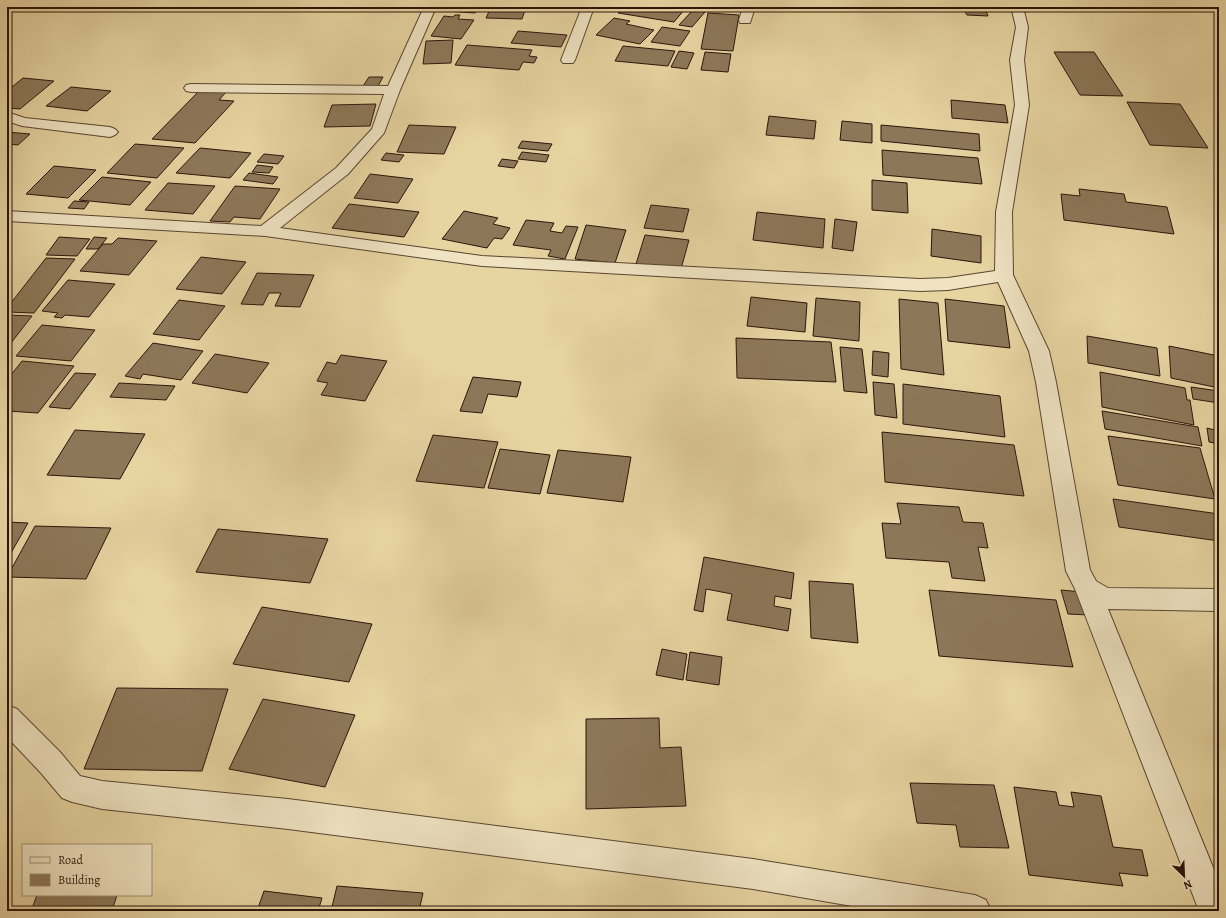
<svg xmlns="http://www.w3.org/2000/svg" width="1226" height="918" font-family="Alegreya,serif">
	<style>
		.building { fill: #8c7859; stroke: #2b150b }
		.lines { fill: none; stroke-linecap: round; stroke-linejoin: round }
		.minor-casing { stroke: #5a4530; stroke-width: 2 }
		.minor { fill: #efe3c2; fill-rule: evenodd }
	</style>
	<rect width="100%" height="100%" fill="#e6d4a1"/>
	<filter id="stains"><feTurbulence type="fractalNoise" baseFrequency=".005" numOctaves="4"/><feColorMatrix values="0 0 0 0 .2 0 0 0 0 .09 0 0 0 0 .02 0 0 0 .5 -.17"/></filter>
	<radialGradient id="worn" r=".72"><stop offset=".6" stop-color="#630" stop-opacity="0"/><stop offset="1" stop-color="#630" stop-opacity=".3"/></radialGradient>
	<path class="building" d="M449 7H479L475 13 447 11Z
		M491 7H526L522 19 486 18Z
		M624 7H672L685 9 674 22 618 13Z
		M906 7H947L948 10 907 8Z
		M953 7H990L991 11 954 9Z
		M693 10 705 12 692 27 679 25Z
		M964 10 986 11 988 16 967 15Z
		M708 13 739 15 733 51 701 49Z
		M455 15H460L458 19 474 20 461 39 431 36 444 16 453 17Z
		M614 18 630 21 626 24 654 30 640 44 596 35Z
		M662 27 690 31 680 46 651 42Z
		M518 31 567 35 561 47 511 43Z
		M453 40 451 63 423 64 426 41Z
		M467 45 532 50 529 56 537 57 534 63 523 62 519 70 455 65Z
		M623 46 675 51 668 66 615 61Z
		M679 51 694 53 687 69 671 67Z
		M705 52 731 54 728 72 701 70Z
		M1054 52H1094L1123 96 1080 95Z
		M369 77H383L378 86H363Z
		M23 78 54 81 20 109 7 108V91Z
		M71 87 111 91 87 111 46 106Z
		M201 89 227 91 219 100 234 101 195 143 152 139Z
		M951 100 1005 105 1008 123 952 118Z
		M1127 102 1180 104 1208 148 1150 145Z
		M376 104 370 126 324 127 332 105Z
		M769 116 816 121 814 139 766 135Z
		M842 121 872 124V143L840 140Z
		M409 125 456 127 444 154 397 152Z
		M881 125 979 134 980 151 881 141Z
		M7 132 30 134 18 145 7 144Z
		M522 141 552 144 548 151 518 148Z
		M135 144 184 148 157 178 107 173Z
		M200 148 251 153 230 178 176 173Z
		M882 150 978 158 982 184 883 175Z
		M522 152 549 155 546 162 518 159Z
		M386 153 404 155 399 162 381 160Z
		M264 154 284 156 278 164 257 162Z
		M502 159 518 161 514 168 498 166Z
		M257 165 273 167 269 173 252 172Z
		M54 166 96 170 68 198 26 194Z
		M249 173 278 177 273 184 243 180Z
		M370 174 413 179 398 203 354 198Z
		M102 177 151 182 130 205 79 200Z
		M872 180 907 183 908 213 872 210Z
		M168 183 215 186 193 214 145 210Z
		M235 186 280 189 260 219 234 217 230 222 210 221Z
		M1079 189 1124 194 1126 202 1167 207 1174 234 1064 220 1061 194 1080 196Z
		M74 201 89 202 84 209 68 208Z
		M349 204 419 212 404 237 332 228Z
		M651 205 689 209 683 232 644 228Z
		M464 211 498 218 493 224 510 228 502 239 494 238 487 248 442 239Z
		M757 212 825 219 823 248 753 240Z
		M835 219 857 222 853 251 832 248Z
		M526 220 554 223 550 231 562 233 566 226 578 227 565 259 548 256 551 250 513 245Z
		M586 225 626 230 615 263 575 259Z
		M932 229 981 236V263L931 256Z
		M645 235 689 240 681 269 636 264Z
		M59 237 90 239 77 256 46 255Z
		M94 237 107 238 98 249H86Z
		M118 238 157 241 129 275 80 271 103 244H112Z
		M201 257 246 262 222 294 176 289Z
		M46 258 75 259 34 313 7 312V308Z
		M257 273 314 275 300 307 275 306 281 293H269L263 305 241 304Z
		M68 280 115 284 89 317 65 315 62 318 54 317 58 313 42 311Z
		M751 297 807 303 805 332 747 326Z
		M816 298 860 302 859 341 813 336Z
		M899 299 938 303 944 375 901 369Z
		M945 299 1004 306 1010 348 948 341Z
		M179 300 225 306 199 340 153 334Z
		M7 315 32 316 11 343H7Z
		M42 325 95 330 71 361 16 356Z
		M1087 336 1157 348 1160 376 1088 363Z
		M736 338 831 342 836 382 737 378Z
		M153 343 203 351 181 380 143 374 140 379 125 376Z
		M1169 346 1219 356V388L1171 378Z
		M840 347 862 349 867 393 844 391Z
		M873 351 889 353 888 377 872 375Z
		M215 354 269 363 247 393 192 383Z
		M341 355 387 361 365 401 321 395 328 383 317 381 327 362 336 364Z
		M22 361 74 366 38 413 7 411V380Z
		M1100 372 1185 388 1187 400H1190L1194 425 1102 407Z
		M75 373 96 374 70 409 49 407Z
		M473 377 521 382 517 397 488 394 482 413 460 411Z
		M873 382 894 384 897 418 875 415Z
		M119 383 175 386 166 400 110 397Z
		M903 384 1000 396 1005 437 903 424Z
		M1191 387 1219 391V403L1193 399Z
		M1102 411 1198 427 1202 446 1105 429Z
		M1207 428 1219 431V444L1209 442Z
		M75 430 145 434 120 479 47 475Z
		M882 432 1014 445 1024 496 885 482Z
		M433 435 498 442 484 488 416 481Z
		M1108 436 1200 448 1215 499 1118 485Z
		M500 449 550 455 540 494 488 488Z
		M558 450 631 457 623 502 547 493Z
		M1113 499 1219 514V541L1119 527Z
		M897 503 959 507 963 522 983 523 988 548 978 547 985 581 952 578 949 562 886 558 882 523 901 524Z
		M7 522 28 523 7 560Z
		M35 526 111 528 86 579 7 577Z
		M218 529 328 539 310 583 196 572Z
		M704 557 794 573 791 599 775 596 774 606 791 609 788 631 727 620 732 594 706 589 703 612 694 610Z
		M809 581 853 584 858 643 811 638Z
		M929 590 1056 600 1073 667 939 656Z
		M1061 590 1082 592 1089 615 1068 614Z
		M262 607 372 624 349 682 233 664Z
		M662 649 687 654 683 680 656 675Z
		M690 652 722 657 719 685 686 680Z
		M117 688 228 689 202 771 84 769Z
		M263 699 355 715 325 787 229 769Z
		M659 718 660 748 681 747 686 806 586 809V719Z
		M910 783 994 785 1009 848 960 847 956 825 917 823Z
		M1014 787 1056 792 1059 805 1074 807 1071 792 1101 796 1113 847 1142 850 1148 876 1119 873 1123 886 1029 875Z
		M337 886 423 893 419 911H331Z
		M264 891 322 898 318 911H257Z
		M37 895H117L112 911H31Z"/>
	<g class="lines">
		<defs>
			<path id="minor" d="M424 7H436L400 90 384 133 348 174 280 228 482 256 920 279 948 278 995 271 996 212 1015 105 1010 60 1016 27 1011 7H1023L1028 27 1024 60 1029 105 1012 212 1013 275 1049 351 1056 382 1090 570 1096 581 1108 588 1219 589V611L1108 609 1219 882V911H1199L1075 589 1066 571 1036 382 1029 351 998 282 948 290 920 291 482 266 265 236 7 221V211L261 226 336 168 372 129 384 94 191 92 186 91 184 88 186 85 191 84 388 86Z
				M582 7H594L575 60 573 63H563L561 60Z
				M743 7H755L750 23H740L739 20Z
				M7 112 25 118 110 127 115 129 118 132 115 135 110 137 22 126 7 121Z
				M7 705 17 709 61 753 80 776 102 781 288 799 753 859 975 895 986 900 991 911H881L753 889 288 829 102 809 72 802 62 798 41 773 7 737Z"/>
		</defs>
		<use href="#minor" class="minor-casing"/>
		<use href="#minor" class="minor"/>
	</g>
	<rect width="1226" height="918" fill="none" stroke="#e6d4a1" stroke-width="24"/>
	<rect x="8" y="8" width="1210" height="902" fill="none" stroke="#2b150b" stroke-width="2"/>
	<rect x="12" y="12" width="1202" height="894" fill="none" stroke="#2b150b"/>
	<rect x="22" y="844" width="130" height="52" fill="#efe3c2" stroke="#a19179"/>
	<rect x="30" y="857" width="20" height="6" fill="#efe3c2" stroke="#a19179"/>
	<text x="58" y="864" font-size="12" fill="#2b150b">Road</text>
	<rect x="30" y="874" width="20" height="12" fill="#8c7859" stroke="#a19179"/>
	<text x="58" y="884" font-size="12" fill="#2b150b">Building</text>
	<g transform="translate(1184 876) rotate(156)" stroke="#efe3c2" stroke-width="3" paint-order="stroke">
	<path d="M0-3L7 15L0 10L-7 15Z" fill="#2b150b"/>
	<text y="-6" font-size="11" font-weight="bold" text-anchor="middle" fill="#2b150b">N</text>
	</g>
	<rect width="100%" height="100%" filter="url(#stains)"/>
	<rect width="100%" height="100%" fill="url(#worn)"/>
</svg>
